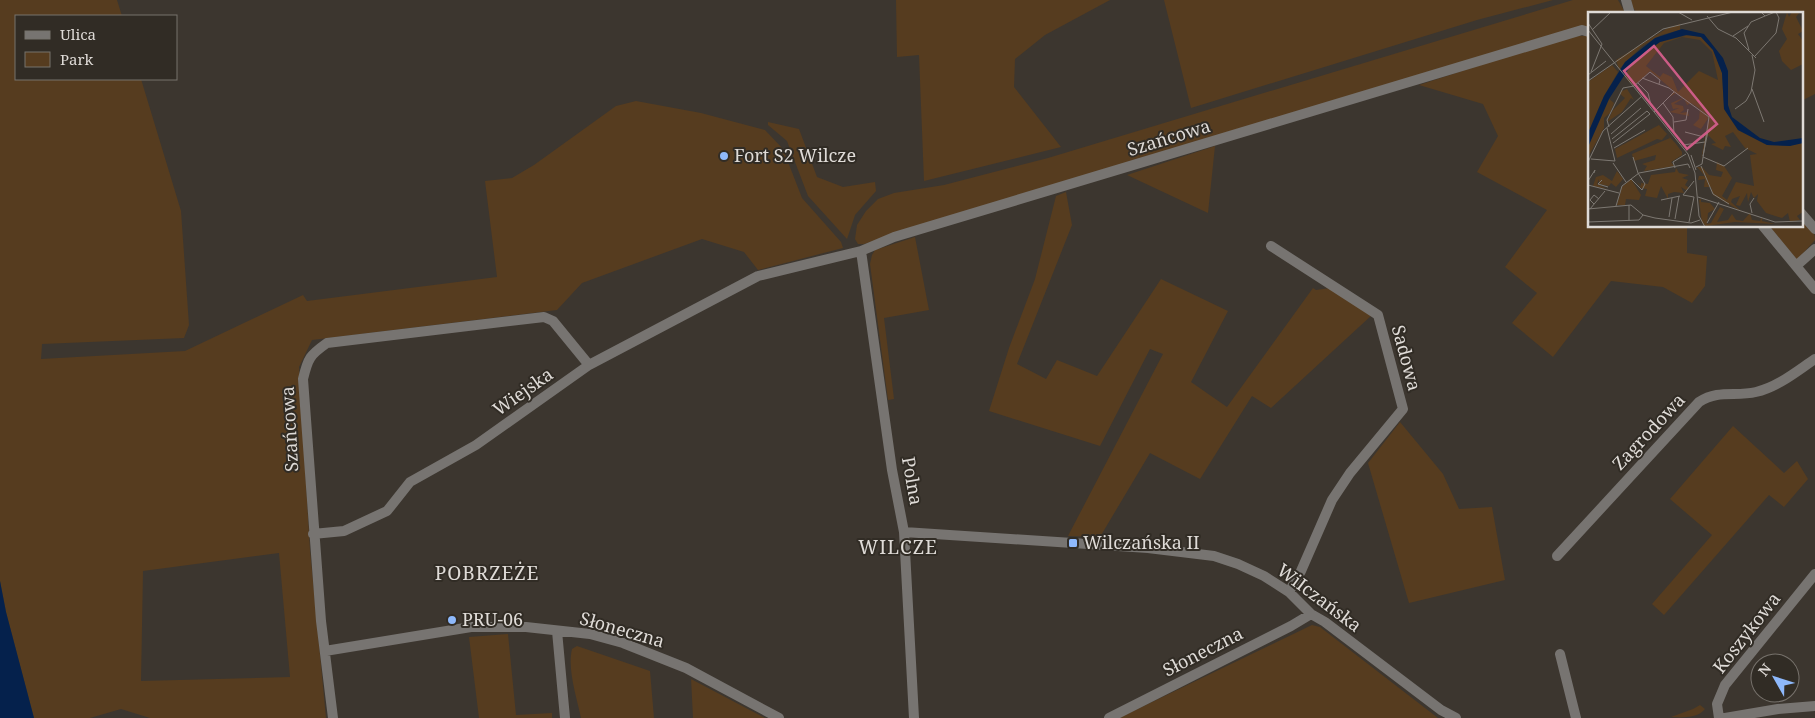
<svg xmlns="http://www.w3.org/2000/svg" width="1815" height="718" font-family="'Noto Serif',serif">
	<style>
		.green { fill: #563c1f; fill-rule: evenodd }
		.water { fill: #05214c }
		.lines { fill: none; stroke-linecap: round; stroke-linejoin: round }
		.minor { stroke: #777471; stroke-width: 10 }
		.poi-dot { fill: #8eb9fc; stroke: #312c25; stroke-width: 2 }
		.labels { text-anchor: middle; stroke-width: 4; stroke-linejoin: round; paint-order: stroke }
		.street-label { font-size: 18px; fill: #dfdbd7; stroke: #312c25 }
		.poi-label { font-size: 18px; fill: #dfdbd7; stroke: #312c25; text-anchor: start }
		.neighbourhood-label { font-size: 19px; letter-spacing: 1px; fill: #dfdbd7; stroke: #312c25 }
		.inset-road { fill: none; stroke: #7d7872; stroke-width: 1 }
		.view { fill: #cc5c86; fill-opacity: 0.15; stroke: #cc5c86; stroke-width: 2.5 }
		.inset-edge { fill: none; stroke: #dfdbd7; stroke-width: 2.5 }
	</style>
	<rect width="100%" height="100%" fill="#3c362f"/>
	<path class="green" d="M0 0H117L122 16H16V79H141L181 211 189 325 184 338 42 344 41 359 185 351 303 295 307 301 497 277 485 181 512 178 534 165 616 106 636 101 701 113 765 130 783 149 802 198 841 242 843 248 758 270 744 252 702 239 582 283 557 310 312 340 299 367 310 550 326 718H150L121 709 90 718H34L6 612 0 581ZM279 553 290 677 141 681 143 571Z
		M896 0H1110L1045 35 1015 59 1014 87 1061 147 924 181 919 55 897 57Z
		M1164 0H1553L1477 20 1191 108Z
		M1573 0H1618L1626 14H1589V28L864 244H858L855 239 857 225 866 211 878 199 894 193 944 185 1048 158Z
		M1631 0H1815V94L1801 101V14H1638L1633 8Z
		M1579 36H1589V226H1687V253L1707 256 1705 286 1692 303 1663 287 1611 281 1553 357 1512 323 1537 293 1505 267 1547 210 1477 172 1498 136 1483 104 1419 85 1564 38Z
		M768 122 799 129 817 177 843 187 875 182 876 191 855 215 847 239 808 196 787 141 768 125Z
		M1215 146 1208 213 1127 175Z
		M1066 192 1072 225 1017 364 1046 379 1057 360 1097 376 1161 279 1228 311 1191 382 1227 407 1313 288 1316 290 1330 288 1372 315 1271 408 1252 396 1200 479 1150 453 1100 537 1068 536 1163 354 1150 349 1100 446 989 411 1009 348 1035 279 1056 196Z
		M1801 215C1808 223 1815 229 1815 240L1797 260 1769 226H1801Z
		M915 237 929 310 884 318 894 399 888 400 870 264 872 255 875 250Z
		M1400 422 1443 474 1459 509 1492 507 1505 580 1409 603 1368 463Z
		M1733 426 1784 473 1797 461 1808 479 1784 507 1769 495 1664 615 1652 604 1712 535 1670 499Z
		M1312 625 1320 627 1438 718H1119Z
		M508 634 516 715 552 713V718H479L469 637Z
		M577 646 650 671 654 718H581C577 698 567 669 572 649Z
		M691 678V679L765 718H693Z
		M1700 705 1705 709C1698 718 1682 718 1671 717L1693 709Z"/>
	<path class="water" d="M0 581 6 612 34 718H0Z"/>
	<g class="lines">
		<path class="minor" d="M1626 0 1630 14
			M1801 213 1815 229
			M1763 226 1815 289
			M1271 246 1378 315 1403 409 1350 473 1332 500 1301 571 1289 592
			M861 251 892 470 904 532 914 718
			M1796 266 1815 249
			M904 532 1148 548 1214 556 1238 564 1264 576 1289 592 1311 614 1325 622 1441 710 1456 718
			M313 534 344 531 387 511 410 482 476 445 589 365 758 276 861 251 894 237 1582 30 1589 32
			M1557 556 1699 402C1719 389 1735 397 1756 392 1778 387 1797 371 1815 359
			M557 631 565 718
			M325 651 471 627H526L590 634 623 643 686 668 779 718
			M1560 654 1576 718
			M333 718 321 621 303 379C308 358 310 355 327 343L544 317 553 321 589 365
			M1109 718 1291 626 1311 614
			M1719 718 1717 704 1725 685 1815 574
			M1725 718 1778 709 1815 706"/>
	</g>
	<g class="poi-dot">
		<circle cx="724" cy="156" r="5"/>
		<rect x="1068" y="538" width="10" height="10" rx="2.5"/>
		<circle cx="452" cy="620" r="5"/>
	</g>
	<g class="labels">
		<g class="street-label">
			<text transform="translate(1169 138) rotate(-17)" y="6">Szańcowa</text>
			<text transform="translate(1406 358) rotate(75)" y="6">Sadowa</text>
			<text transform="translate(523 392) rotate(-35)" y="6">Wiejska</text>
			<text transform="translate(290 429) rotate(-93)" y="6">Szańcowa</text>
			<text transform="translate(1649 432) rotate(-47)" y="6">Zagrodowa</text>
			<text transform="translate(912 481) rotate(80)" y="6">Polna</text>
			<text transform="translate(1319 598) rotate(37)" y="6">WiIczańska</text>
			<text transform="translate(622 630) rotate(16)" y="6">Słoneczna</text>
			<text transform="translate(1747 633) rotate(-52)" y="6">Koszykowa</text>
			<text transform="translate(1203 652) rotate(-27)" y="6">Słoneczna</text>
		</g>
		<g class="poi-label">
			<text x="734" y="162">Fort S2 Wilcze</text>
			<text x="1083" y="549">Wilczańska II</text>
			<text x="462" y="626">PRU-06</text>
		</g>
		<g class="neighbourhood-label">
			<text x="898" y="554">WILCZE</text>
			<text x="487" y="580">POBRZEŻE</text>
		</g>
	</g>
	<g transform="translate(1588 12)">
		<rect width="215" height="215" fill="#3c362f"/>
		<path d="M199 0 201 5 204 0H212L208 5 215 19 210 22 215 29V52L203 58 194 49 191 39 199 27 194 17ZM92 12V18L73 23 54 34 31 57 28 48 78 17ZM101 23 113 25 125 38 134 61 136 97 150 118 179 133 199 134 215 131V200L209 204 212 208 202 210 200 201 194 206 178 201 169 189 170 182 166 186 163 180 160 190 159 181 152 194 148 193 152 184 144 187 143 190 154 200 125 183 123 175H116L117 167 110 168 111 164H117L109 155H114L121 163 133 165 135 160 128 158 129 150 136 154 144 166 134 184 139 188 148 170 166 174 162 143 169 142 157 136 145 120 137 124 143 135 137 134 135 138 123 132 128 131 120 123 113 147 121 105 113 117 105 113 111 107 112 97 103 91 99 93 96 86 86 92 95 94 96 98 92 101 100 100 101 104 82 100 91 96 85 97 83 91 95 86 88 81 80 86 86 79 62 59 46 74 40 69 36 61 52 43 72 30ZM94 25 112 28 124 40 130 68 111 59 90 80 84 65 75 61 72 65 58 54 76 31ZM24 53 30 60 16 84 0 121V70ZM39 77 46 88 43 86 34 100 19 110 25 98 37 86 32 82 34 79ZM21 87 26 91 22 101 16 106V116L0 145V135ZM71 113 88 132 94 140V143L83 150 86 154 56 159 59 154 54 152 67 148 68 143 46 149 44 142 82 126 79 122 74 128 69 127 29 146 27 137ZM88 156 91 161 101 163 94 166 100 168 97 173 101 176 98 178 93 175 96 181 86 180 80 182V187L73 174 69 186 57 184 59 177 53 176 49 170 53 174V171L60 172 63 163 87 160ZM29 159 35 167 28 175 23 171 21 174 11 172V167L9 172 19 177 5 174 8 165 15 163 24 169ZM43 167 53 183 51 188 38 187 37 193H29L34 175ZM113 187V196V190L122 191 127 197 120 201 119 212 123 211 132 195 136 197 129 210 140 208 144 202 148 208 155 209 162 201 164 208 172 209 174 205V209L187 212 147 210 118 214 114 211 111 188Z" fill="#563c1f" fill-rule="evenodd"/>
		<path d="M94 17 116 22 135 46 140 59V93L144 105 172 126 186 130 215 126V131L202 134 179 133 150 118 136 97 134 61 125 38 113 25 98 23 72 30 45 50 21 87 0 135V121L16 84 37 50 67 26Z" fill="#05214c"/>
		<path class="inset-road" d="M90 0 104 8M173 0 177 4 187 0M119 4 130 17 148 26 168 46M0 11 14 32 3 60M0 18 100 142 107 161 111 204 117 215M4 18 23 0M145 24 160 14M161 38 156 21 163 10 177 4M167 44 188 21 191 6 188 0M0 63 18 49M54 66 81 76 121 105M0 69 75 17 145 0M50 71 60 81 63 93M164 77 176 110M75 91 85 105 86 122M147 97 158 89 163 80 167 58 164 43M66 100 86 80M86 110 98 108 100 97M21 115 19 108 35 76 46 74 62 60 72 68 71 72M97 120 116 125M23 122 53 96M24 127 59 99 62 102 25 131M95 133 117 130M26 136 57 118M103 143 108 158M115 144 120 119M45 145 50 161M115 145 136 154 160 136M3 147 27 149 19 116M0 150 15 119 54 84M25 151 38 170M113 154 125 182 141 192M108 155 114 152 121 105M87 156 85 150 98 142M50 161 57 172 54 178M43 167 54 178M14 168 10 172 20 175M0 169 7 158 6 161M0 173 31 181M110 185 187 210 215 209M73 188 92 184M6 192 2 188 6 183 11 187M41 193V209M28 194 34 174 51 161 100 152 102 156M0 197 43 193 55 203 67 206 103 211 112 208M2 197 17 179M164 201 162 192 166 186M81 205 84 186M87 207 91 184M0 210 51 208 55 203M101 210 106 185 95 183 106 169M119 211 131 190"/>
		<path class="view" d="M66 34 129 112 99 137 36 59Z"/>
		<rect width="215" height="215" class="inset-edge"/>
	</g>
	<rect x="15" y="15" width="162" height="65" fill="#312c25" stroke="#77726c"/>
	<rect x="25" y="31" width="25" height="8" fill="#777471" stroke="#77726c"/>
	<text x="60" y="40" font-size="15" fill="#dfdbd7">Ulica</text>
	<rect x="25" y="52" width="25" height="15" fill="#563c1f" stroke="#77726c"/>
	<text x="60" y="65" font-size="15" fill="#dfdbd7">Park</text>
	<g transform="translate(1775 678) rotate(309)"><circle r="24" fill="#312c25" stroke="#77726c"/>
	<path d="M0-4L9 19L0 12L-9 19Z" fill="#8eb9fc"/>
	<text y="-8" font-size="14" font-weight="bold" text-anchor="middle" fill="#dfdbd7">N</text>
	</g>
</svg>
